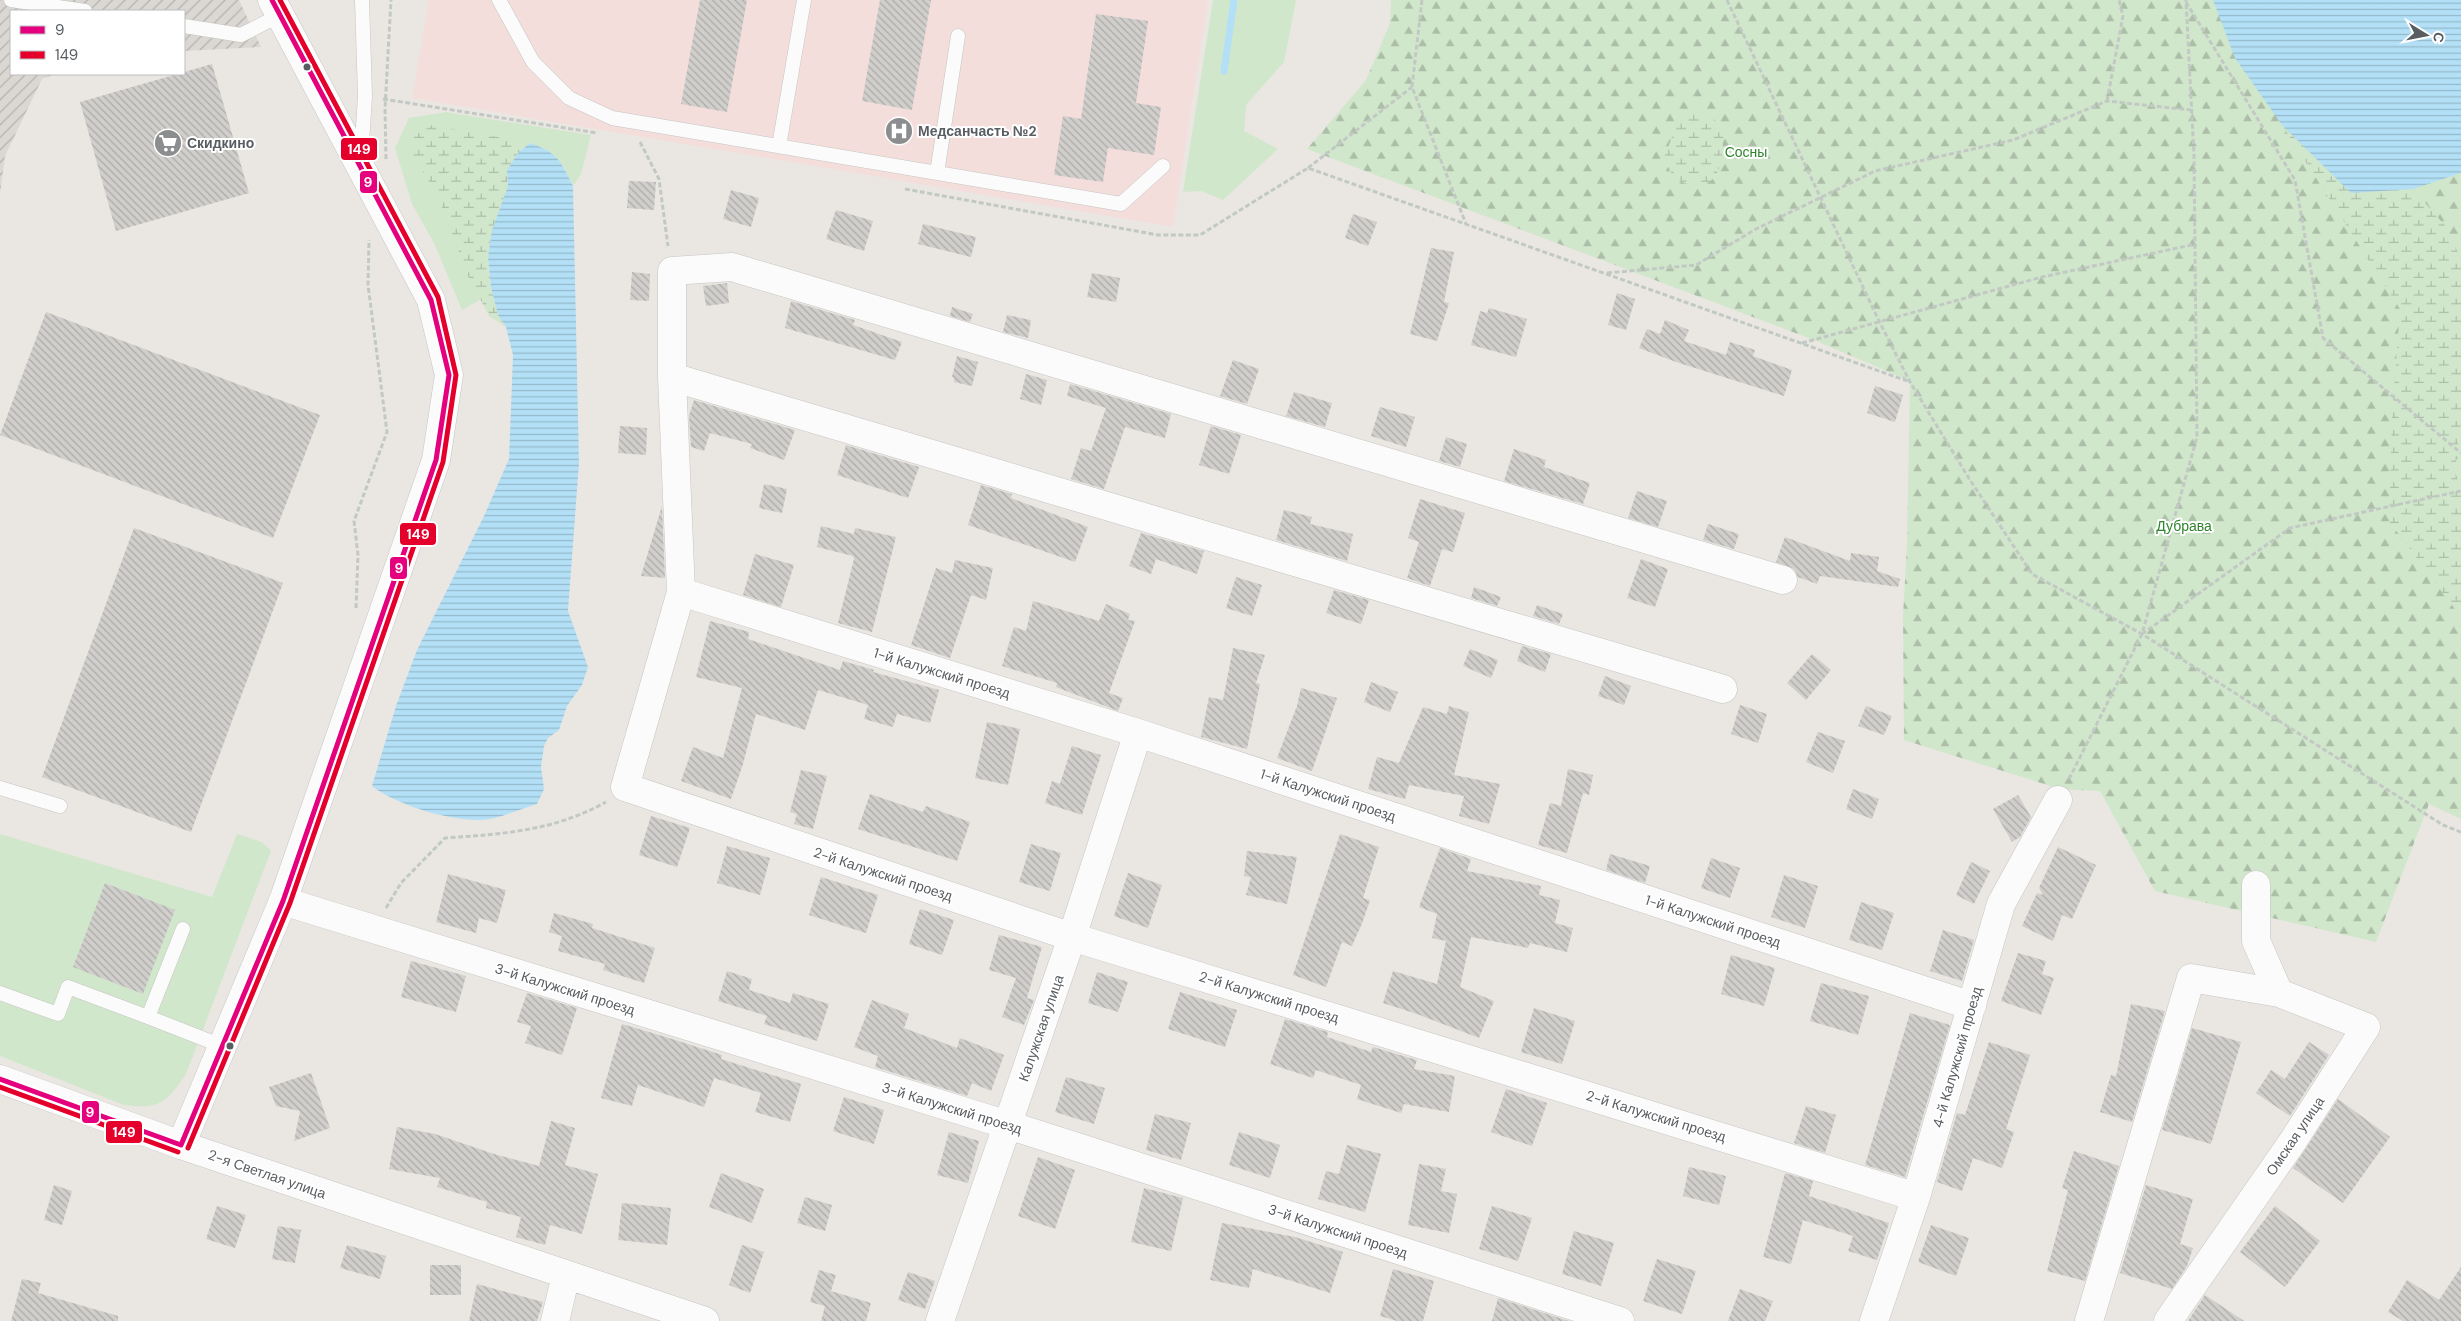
<svg xmlns="http://www.w3.org/2000/svg" width="2461" height="1321" font-family="'DM Sans',sans-serif">
	<style>
		.industrial { fill: url(#industrial-furrows) }
		.medical { fill: #f4dedc }
		.grass { fill: #d1e7cb }
		.forest { fill: url(#forest-firs) }
		.wetland { fill: url(#wetland-marsh) }
		.water { fill: url(#water-rules) }
		.lines { fill: none; stroke-linecap: round; stroke-linejoin: round }
		.stream { stroke: #b3e0f6; stroke-width: 7 }
		.building { fill: url(#building-back-hatch) }
		.lane-casing { stroke: #c5c5c3; stroke-width: 15 }
		.street-casing { stroke: #c5c5c3; stroke-width: 29 }
		.secondary-casing { stroke: #c6c6c5; stroke-width: 29 }
		.path { stroke: #c2c9c5; stroke-width: 3; stroke-dasharray: 5 2.5; stroke-linecap: butt }
		.lane { stroke: #fcfbfb; stroke-width: 14 }
		.street { stroke: #fcfbfb; stroke-width: 28 }
		.secondary { stroke: #fcfbfb; stroke-width: 28 }
		.bus-1-casing { stroke: #fff; stroke-width: 9 }
		.bus-2-casing { stroke: #fff; stroke-width: 9 }
		.bus-1 { stroke: #e5007d; stroke-width: 5 }
		.bus-2 { stroke: #e4002b; stroke-width: 5 }
		.bus-dot { fill: #585d61; stroke: #fff; stroke-width: 2 }
		.labels { text-anchor: middle; stroke-width: 4; stroke-linejoin: round; paint-order: stroke }
		.poi-label { font-size: 14px; font-weight: bold; fill: #585d61; stroke: #fff; text-anchor: start }
		.park-label { font-size: 14px; fill: #30842d; stroke: #fff }
		.street-label { font-size: 14px; fill: #585d61; stroke: #fff }
		.line-badge { stroke: #fff; stroke-width: 2 }
		.badge-label { font-size: 14px; text-anchor: middle; font-weight: bold; fill: #fff }
	</style>
	<defs>
		<pattern id="industrial-furrows" width="10" height="10" patternUnits="userSpaceOnUse" patternTransform="scale(1.25)"><rect width="10" height="10" fill="#dbd8d3"/><path d="M-1 1l2-2M0 10L10 0M9 11l2-2" fill="none" stroke="#b4b2af"/></pattern>
		<pattern id="forest-firs" width="22" height="20" patternUnits="userSpaceOnUse" patternTransform="scale(1.25)"><rect width="22" height="20" fill="#d1e7cb"/><path d="M5 1l3.5 6h-7zM16 11l3.5 6h-7z" fill="#acbea8"/></pattern>
		<pattern id="wetland-marsh" width="20" height="14" patternUnits="userSpaceOnUse" patternTransform="scale(1.25)"><rect width="20" height="14" fill="#d1e7cb"/><path d="M1 5h8M5 5V1M11 12h8M15 12V8" fill="none" stroke="#acbea8"/></pattern>
		<pattern id="water-rules" width="6" height="5" patternUnits="userSpaceOnUse" patternTransform="scale(1.25)"><rect width="6" height="5" fill="#b3e0f6"/><path d="M0 2.5h6" fill="none" stroke="#94b9cb"/></pattern>
		<pattern id="building-back-hatch" width="6" height="6" patternUnits="userSpaceOnUse" patternTransform="scale(1.25)"><rect width="6" height="6" fill="#d1cfcc"/><path d="M-1 5l2 2M0 0l6 6M5-1l2 2" fill="none" stroke="#acaba9"/></pattern>
	</defs>
	<rect width="100%" height="100%" fill="#eae7e2"/>
	<path class="industrial" d="M0 0H239L261 47 184 51V11H11V74H55L42 79 5 156 0 194Z"/>
	<path class="medical" d="M429 0H1208L1173 227 412 98Z"/>
	<path class="grass" d="M1213 0H1296L1284 62 1246 105 1244 131 1278 149 1223 200 1201 191 1183 192Z
		M446 112 591 135 581 174 573 186 563 165 530 143 502 151 473 257 480 300 462 310 434 243 412 204 395 148 409 118Z
		M0 834 212 897 237 834 262 842 271 851 186 1074C167 1102 160 1110 124 1105L0 1056Z"/>
	<path class="forest" d="M1391 0H2461V819L2429 804 2376 942 2155 891 2100 791 2060 789 1904 740 1903 616 1907 545 1910 381 1814 340 1307 149 1366 80 1390 23Z"/>
	<path class="wetland" d="M1692 110 1710 115 1723 128C1723 149 1724 188 1694 185 1677 183 1671 174 1663 160L1678 122Z
		M432 125 530 143 518 153 507 170 508 186 488 257 491 287 498 315 506 327 489 316 468 276 437 194 411 154 414 136Z
		M2282 125 2351 193 2413 189 2447 228 2461 260V421L2455 471 2461 491V617L2389 521 2392 419 2400 309Z"/>
	<path class="water" d="M2213 0H2461V173L2413 189 2351 193 2282 125 2235 58Z
		M530 143C557 152 561 161 573 186L579 463 568 611 588 667 582 685 567 706 559 730 548 738 544 746 541 767 544 789 537 804C520 809 499 819 481 820 450 821 396 805 372 786L396 706 417 650 484 516 509 459 513 355 506 327 498 315 491 287 488 257 492 230 508 186 507 170 518 153Z"/>
	<g class="lines">
		<path class="stream" d="M1224 71 1234 0"/>
	</g>
	<path class="building" d="M700 0H747L727 112 681 104Z
		M880 0H931L912 110 862 101Z
		M1096 14 1148 21 1136 103 1161 107 1154 155 1108 148 1103 182 1054 175 1063 116 1081 119Z
		M212 64 249 193 116 231 80 102Z
		M629 181 656 182 654 210 627 208Z
		M731 190 759 198 751 227 723 219Z
		M836 210 873 221 864 251 826 239Z
		M1353 214 1377 222 1368 246 1345 238Z
		M923 224 976 237 971 257 918 244Z
		M1431 248 1454 252 1444 302 1449 303 1437 341 1410 334Z
		M632 272 650 274 649 301 630 300Z
		M1092 273 1120 278 1116 302 1087 297Z
		M727 283 729 303 706 306 703 286Z
		M1617 293 1635 299 1626 330 1608 325Z
		M791 301 855 320 853 325 902 342 895 360 785 328Z
		M952 307 973 314 970 322 950 316Z
		M1489 308 1527 319 1516 357 1471 345 1480 311 1487 313Z
		M46 312 320 415 273 538 0 435Z
		M1007 315 1031 320 1028 338 1003 332Z
		M1665 320 1689 330 1684 341 1726 355 1730 342 1755 350 1753 356 1792 370 1784 396 1676 362 1639 348 1647 329 1660 334Z
		M957 356 978 362 972 386 954 382V378L952 377Z
		M1233 360 1259 369 1247 404 1220 396Z
		M1026 374 1047 380 1041 405 1020 399Z
		M1070 384 1171 414 1165 438 1125 427 1104 489 1071 479 1081 448 1091 451 1106 408 1067 396Z
		M1875 386 1903 395 1895 422 1867 413Z
		M1294 392 1332 403 1325 427 1286 416Z
		M694 400 795 430 784 460 750 448 752 444 710 433 704 451 691 447 689 416Z
		M1380 407 1415 417 1406 447 1371 436Z
		M620 426 647 428 646 455 618 453Z
		M1211 426 1241 435 1229 474 1199 465Z
		M1446 437 1467 444 1460 467 1439 461Z
		M846 445 919 467 908 498 837 475Z
		M1514 449 1546 460 1544 467 1590 483 1583 504 1504 481Z
		M764 484 787 489 782 513 759 508Z
		M981 485 1012 494 1011 498 1088 527 1075 562 968 525Z
		M1637 491 1667 501 1658 527 1628 518Z
		M1420 499 1465 513 1453 552 1442 549 1430 586 1407 578 1419 542 1408 538Z
		M662 506 665 578 641 576Z
		M1284 510 1312 517 1310 524 1353 534 1347 561 1276 540Z
		M1708 524 1739 534 1734 549 1703 540Z
		M821 526 854 534 855 528 896 537 872 632 838 623 854 559 853 556 817 547Z
		M134 528 283 583 191 832 42 777Z
		M1141 533 1204 551 1197 574 1156 559 1151 574 1129 566Z
		M1785 537 1850 561 1851 553 1879 557 1877 571 1900 579 1898 587 1820 576 1817 584 1798 577 1794 569 1776 562Z
		M755 554 794 565 781 607 743 595Z
		M1641 559 1668 569 1655 607 1627 598Z
		M955 560 993 568 986 600 971 595 950 658 911 645 936 568 952 573Z
		M1236 577 1262 585 1252 616 1226 608Z
		M1474 587 1501 597 1497 606 1471 598Z
		M1334 590 1369 600 1361 624 1326 613Z
		M1033 601 1099 621 1106 604 1130 614 1128 620 1135 621 1109 693 1123 698 1118 711 1056 687 1057 683 1002 666 1014 627 1026 631Z
		M1537 605 1563 614 1559 624 1533 616Z
		M710 621 749 632 748 639 840 670 843 661 874 670 873 672 939 690 930 723 897 714 893 727 864 719 868 705 818 690 805 730 756 714 743 764 731 799 681 781 693 747 723 758 742 688 696 677Z
		M1522 646 1551 654 1545 672 1517 661Z
		M1233 648 1265 655 1256 683 1260 684 1247 749 1201 737 1209 697 1223 700Z
		M1470 649 1498 660 1491 678 1463 666Z
		M1812 654 1831 670 1806 700 1787 683Z
		M1605 676 1631 686 1624 705 1598 696Z
		M1371 682 1398 692 1390 712 1364 702Z
		M1301 688 1337 698 1312 771 1277 758 1297 706Z
		M1740 705 1767 714 1758 743 1731 734Z
		M1449 706 1469 712 1454 775 1500 784 1489 824 1459 816 1464 796 1409 785 1405 799 1368 789 1377 757 1399 763 1423 707 1447 714Z
		M1866 706 1892 716 1884 735 1858 726Z
		M987 722 1020 729 1008 785 975 778Z
		M1818 732 1845 741 1833 773 1806 762Z
		M1072 746 1101 755 1082 815 1045 803 1052 781 1060 784Z
		M1568 769 1593 775 1589 795 1583 793 1567 853 1538 845 1550 803 1561 806Z
		M801 770 827 776 813 829 794 824 797 814 790 812Z
		M1853 789 1879 799 1872 819 1846 809Z
		M870 794 923 812 926 806 970 822 957 861 858 829Z
		M2018 795 2031 817 2020 837 2012 842 1993 809Z
		M651 816 690 828 677 867 639 855Z
		M1340 834 1379 847 1363 898 1370 900 1363 921 1352 946 1342 942 1326 987 1293 975Z
		M1031 844 1061 853 1050 891 1019 882Z
		M727 846 770 858 760 895 717 883Z
		M2058 847 2096 865 2072 919 2062 915 2053 941 2022 926 2037 893 2043 895 2039 888Z
		M1440 848 1471 859 1467 871 1541 886 1539 895 1560 900 1555 923 1573 928 1567 952 1530 943 1528 948 1471 937 1460 987 1494 1001 1479 1038 1417 1014 1383 1003 1393 971 1437 984 1446 941 1432 938 1437 914 1419 907Z
		M1247 851 1297 857 1287 904 1246 895 1251 877 1244 876Z
		M1610 854 1650 866 1645 883 1606 870Z
		M1711 858 1740 868 1730 898 1701 888Z
		M1971 862 1990 871 1974 904 1956 895Z
		M1128 873 1162 885 1148 928 1114 916Z
		M448 874 506 890 497 923 479 918 476 933 436 922Z
		M1784 875 1818 886 1805 928 1771 917Z
		M821 877 878 895 866 933 809 915Z
		M105 883 175 910 143 994 73 967Z
		M1861 902 1894 913 1882 950 1849 940Z
		M920 909 954 920 942 955 909 944Z
		M554 913 593 924 592 928 655 948 644 983 603 970 605 964 558 951 562 936 549 932Z
		M1943 930 1974 940 1962 981 1930 971Z
		M999 935 1042 947 1027 998 1034 1000 1024 1025 1002 1017 1016 978 989 970Z
		M2018 953 2046 961 2042 974 2054 978 2041 1015 2001 1001Z
		M1731 955 1775 968 1764 1006 1721 994Z
		M411 961 466 976 456 1012 401 997Z
		M727 971 752 979 749 990 790 1003 793 993 829 1004 817 1041 764 1024 767 1016 718 1001Z
		M1097 972 1128 982 1118 1012 1088 1003Z
		M1821 983 1869 996 1858 1035 1810 1021Z
		M1180 992 1237 1010 1225 1047 1168 1029Z
		M527 993 577 1008 562 1055 525 1043 531 1026 517 1022Z
		M872 1000 909 1014 904 1028 957 1048 960 1038 1004 1055 991 1091 972 1083 967 1096 875 1067 878 1056 854 1047Z
		M2131 1004 2165 1011 2132 1122 2100 1112 2111 1075 2116 1076Z
		M1534 1008 1575 1021 1562 1064 1521 1052Z
		M1910 1013 1950 1025 1905 1177 1865 1165Z
		M1285 1019 1328 1032 1327 1037 1371 1052 1373 1047 1417 1060 1414 1069 1455 1076 1449 1112 1404 1104 1401 1113 1357 1099 1361 1085 1316 1070 1313 1078 1270 1064Z
		M622 1024 669 1038 722 1055 721 1059 801 1084 790 1122 755 1112 761 1093 714 1078 704 1107 638 1085 632 1106 601 1098Z
		M2192 1028 2241 1042 2211 1144 2162 1130Z
		M1989 1042 2030 1055 2006 1129 2014 1132 2002 1168 1973 1158 1962 1191 1937 1182 1957 1113 1965 1115Z
		M2309 1042 2329 1055 2290 1116 2256 1093 2271 1070 2285 1079Z
		M311 1073 330 1128 294 1141 300 1111 276 1106 269 1087Z
		M1066 1077 1105 1088 1094 1124 1055 1112Z
		M1506 1089 1547 1103 1532 1146 1491 1132Z
		M844 1097 884 1110 874 1144 833 1131Z
		M2338 1099 2390 1137 2343 1203 2293 1168Z
		M1806 1106 1836 1115 1825 1153 1794 1143Z
		M1155 1114 1191 1123 1181 1160 1146 1150Z
		M551 1121 575 1128 565 1165 598 1174 582 1234 550 1225 545 1245 516 1237 521 1217 486 1208 487 1202 437 1187 440 1178 389 1169 397 1127 435 1134 494 1154 539 1166Z
		M949 1132 979 1141 968 1183 937 1175Z
		M1239 1132 1280 1145 1270 1178 1229 1165Z
		M1347 1145 1381 1154 1365 1212 1318 1199 1326 1171 1339 1174Z
		M2074 1151 2119 1166 2085 1281 2047 1271 2068 1190 2062 1188Z
		M1038 1157 1075 1170 1055 1229 1018 1216Z
		M1419 1164 1446 1169 1441 1191 1457 1194 1449 1233 1408 1225Z
		M1689 1167 1726 1176 1719 1205 1683 1196Z
		M721 1173 764 1189 752 1223 709 1207Z
		M1785 1173 1813 1181 1809 1196 1889 1223 1877 1260 1848 1251 1853 1236 1803 1220 1791 1264 1763 1257Z
		M54 1185 72 1191 62 1225 44 1220Z
		M2146 1185 2193 1199 2180 1244 2193 1248 2187 1266 2172 1289 2120 1273Z
		M1144 1188 1183 1198 1171 1251 1131 1242Z
		M805 1197 832 1205 825 1231 797 1223Z
		M622 1203 671 1208 667 1245 618 1240Z
		M217 1206 246 1215 235 1248 206 1239Z
		M1492 1206 1532 1218 1518 1261 1479 1249Z
		M2275 1206 2320 1241 2285 1287 2240 1252Z
		M1222 1223 1295 1237 1343 1252 1330 1293 1253 1269 1249 1288 1210 1280Z
		M1931 1225 1969 1238 1956 1276 1918 1262Z
		M278 1226 301 1230 295 1263 272 1259Z
		M1574 1231 1614 1243 1601 1286 1562 1274Z
		M347 1245 386 1256 380 1279 340 1268Z
		M742 1245 764 1252 750 1293 729 1285Z
		M1657 1259 1696 1271 1682 1314 1643 1301Z
		M430 1265H461V1295H430Z
		M2461 1267V1321H2403L2388 1312 2407 1280 2439 1300Z
		M1393 1269 1434 1281 1423 1321H1397L1380 1316Z
		M819 1270 836 1275 831 1291 871 1303 866 1321H821L825 1306 810 1302Z
		M908 1272 935 1281 925 1309 898 1300Z
		M22 1279 41 1283 38 1293 118 1316V1321H11Z
		M477 1284 543 1302 537 1321H469Z
		M1740 1289 1773 1301 1765 1321H1728Z
		M2205 1295 2244 1321H2188Z
		M1498 1298 1569 1321H1492Z"/>
	<g class="lines">
		<defs>
			<path id="lane" d="M11 0 85 11
				M499 0 533 62 569 98 612 118 1121 204 1163 166
				M184 26 241 35 280 15
				M779 146 804 0
				M361 159 365 96 362 0
				M937 173 958 36
				M0 788 60 806
				M183 929 148 1017 222 1046
				M0 993 58 1014 68 987 148 1017"/>
			<path id="street" d="M672 377 1723 689
				M1783 580 732 267 672 271V377L681 592 625 787 1072 937 1916 1197
				M681 592 1138 733 1972 1006
				M283 901 1008 1125 1620 1321
				M181 1145 705 1321
				M555 1321 566 1275
				M940 1321 1072 937 1138 733
				M1874 1321 1916 1197 2001 904 2058 800
				M2089 1321 2191 978 2279 993
				M2168 1321 2293 1141 2366 1027 2279 993 2256 941V885"/>
			<path id="secondary" d="M0 1079 181 1145 283 901 436 460 449 375 431 300 272 0"/>
		</defs>
		<use href="#lane" class="lane-casing"/>
		<use href="#street" class="street-casing"/>
		<use href="#secondary" class="secondary-casing"/>
		<path class="path" d="M1422 0 1412 87 1466 224
			M1727 0 1879 321 1910 382 1970 480 2032 574 2142 634 2443 825 2461 832
			M2186 2 2295 180 2323 338 2461 453
			M383 99 597 133
			M2107 101 2123 16 2119 0
			M640 142 659 179 668 246
			M386 159 385 109 391 0
			M1308 168 1412 87
			M905 189 1158 235H1200L1308 168 1910 382
			M1607 273 1696 265 1756 229 1875 171 2013 140 2107 101 2191 110
			M1802 343 2042 277 2196 244
			M356 608 358 555 354 521 387 432 368 285 369 240
			M2142 634 2290 528 2461 491
			M2069 779 2142 634 2197 437 2194 156 2186 0
			M386 908 401 883 445 838C503 834 554 831 606 802"/>
		<use href="#lane" class="lane"/>
		<use href="#street" class="street"/>
		<use href="#secondary" class="secondary"/>
		<defs>
			<path id="bus-1" d="M0 1079 181 1145
				M181 1145 283 901 436 460 449 375 431 300 272 0"/>
			<path id="bus-2" d="M0 1087 178 1152
				M188 1148 290 903 443 462 456 375 438 297 280 0"/>
		</defs>
		<use href="#bus-1" class="bus-1-casing"/>
		<use href="#bus-2" class="bus-2-casing"/>
		<use href="#bus-1" class="bus-1"/>
		<use href="#bus-2" class="bus-2"/>
	</g>
	<defs>
		<symbol id="hospital-disc" viewBox="-11 -11 22 22"><circle r="9.5" fill="#8b8d8e" stroke="#fff"/><path d="M-5-5h3v3.5h4V-5h3V5h-3V1.5h-4V5h-3Z" fill="#fff"/></symbol>
		<symbol id="supermarket-disc" viewBox="-11 -11 22 22"><circle r="9.5" fill="#8b8d8e" stroke="#fff"/><path d="M-6-5.5h2.5l.6 2H6L4.5 2H-2.5L-4.4-4H-6ZM-1.5 3.2a1.3 1.3 0 1 0 .1 0ZM3 3.2a1.3 1.3 0 1 0 .1 0Z" fill="#fff"/></symbol>
	</defs>
	<g fill-rule="evenodd">
		<use href="#hospital-disc" x="883" y="115" width="32" height="32"/>
		<use href="#supermarket-disc" x="152" y="127" width="32" height="32"/>
	</g>
	<g class="bus-dot">
		<circle cx="307" cy="67" r="4.5"/>
		<circle cx="230" cy="1046" r="4.5"/>
	</g>
	<g class="labels">
		<g class="poi-label">
			<text x="918" y="136">Медсанчасть №2</text>
			<text x="187" y="148">Скидкино</text>
		</g>
		<g class="park-label">
			<text x="1746" y="157">Сосны</text>
			<text x="2184" y="531">Дубрава</text>
		</g>
		<g class="street-label">
			<text transform="translate(942 673) rotate(17)" y="5">1-й Калужский проезд</text>
			<text transform="translate(1328 795) rotate(18)" y="5">1-й Калужский проезд</text>
			<text transform="translate(883 874) rotate(18)" y="5">2-й Калужский проезд</text>
			<text transform="translate(1713 921) rotate(18)" y="5">1-й Калужский проезд</text>
			<text transform="translate(565 989) rotate(17)" y="5">3-й Калужский проезд</text>
			<text transform="translate(1269 997) rotate(17)" y="5">2-й Калужский проезд</text>
			<text transform="translate(1041 1028) rotate(-71)" y="5">Калужская улица</text>
			<text transform="translate(1957 1057) rotate(-74)" y="5">4-й Калужский проезд</text>
			<text transform="translate(952 1108) rotate(17)" y="5">3-й Калужский проезд</text>
			<text transform="translate(1656 1116) rotate(17)" y="5">2-й Калужский проезд</text>
			<text transform="translate(2295 1136) rotate(-56)" y="5">Омская улица</text>
			<text transform="translate(267 1174) rotate(19)" y="5">2-я Светлая улица</text>
			<text transform="translate(1338 1231) rotate(18)" y="5">3-й Калужский проезд</text>
		</g>
	</g>
	<g class="line-badge">
		<rect x="340" y="137" width="38" height="24" rx="5" fill="#e4002b"/>
		<rect x="359" y="170" width="19" height="24" rx="5" fill="#e5007d"/>
		<rect x="399" y="522" width="38" height="24" rx="5" fill="#e4002b"/>
		<rect x="389" y="556" width="19" height="24" rx="5" fill="#e5007d"/>
		<rect x="81" y="1100" width="19" height="24" rx="5" fill="#e5007d"/>
		<rect x="105" y="1120" width="38" height="24" rx="5" fill="#e4002b"/>
	</g>
	<g class="badge-label">
		<text x="359" y="154">149</text>
		<text x="368" y="187">9</text>
		<text x="418" y="539">149</text>
		<text x="399" y="573">9</text>
		<text x="90" y="1117">9</text>
		<text x="124" y="1137">149</text>
	</g>
	<rect x="10" y="10" width="175" height="65" fill="#ffffff" stroke="#bcbec0"/>
	<rect x="20" y="26" width="25" height="8" fill="#e5007d" stroke="#bcbec0"/>
	<text x="55" y="35" font-size="15" fill="#585d61">9</text>
	<rect x="20" y="51" width="25" height="8" fill="#e4002b" stroke="#bcbec0"/>
	<text x="55" y="60" font-size="15" fill="#585d61">149</text>
	<g transform="translate(2426 35) rotate(100)" stroke="#ffffff" stroke-width="4" paint-order="stroke">
	<path d="M0-4L9 19L0 12L-9 19Z" fill="#585d61"/>
	<text y="-8" font-size="14" font-weight="bold" text-anchor="middle" fill="#585d61">С</text>
	</g>
</svg>
